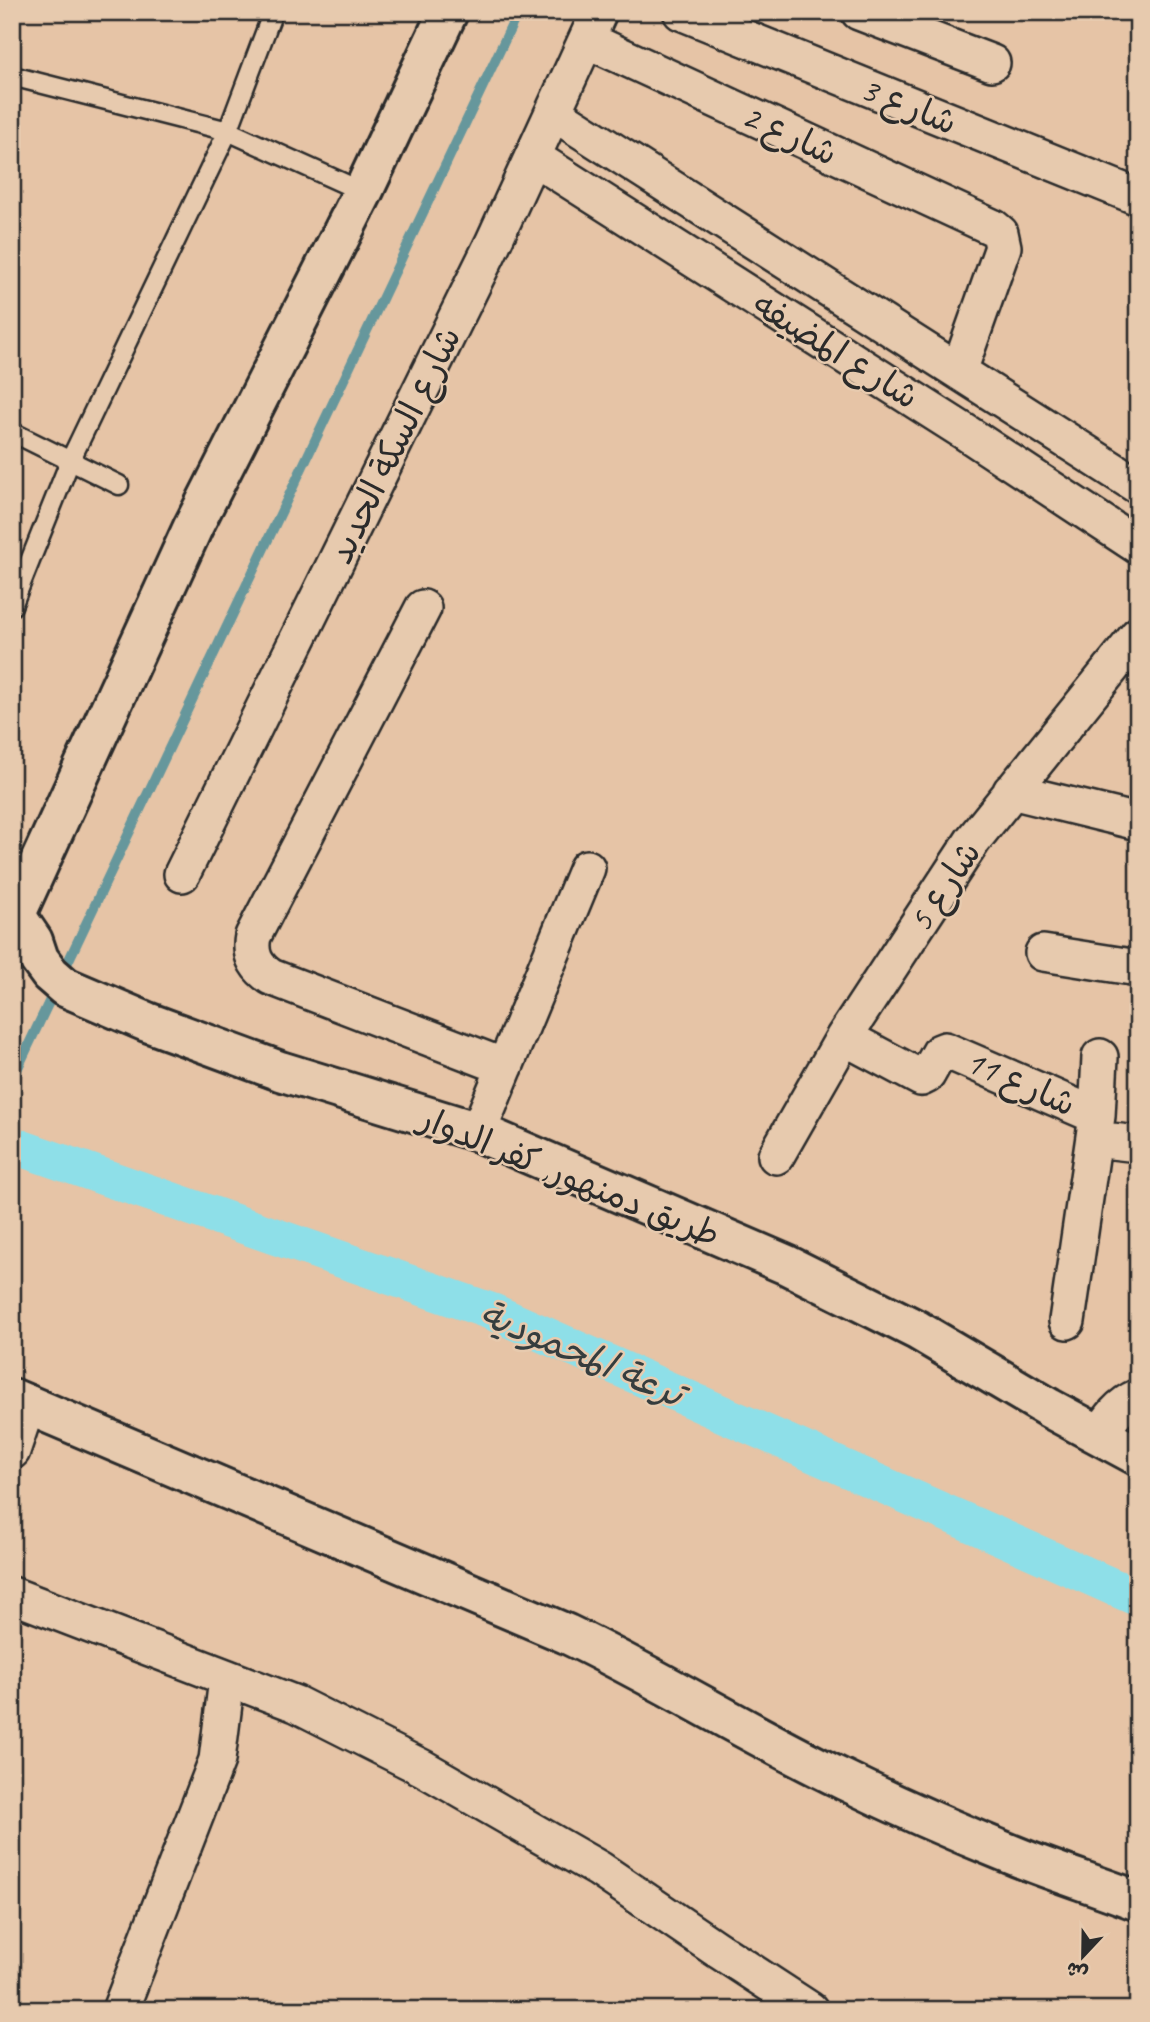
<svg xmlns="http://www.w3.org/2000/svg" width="1150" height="2022" font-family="Caveat,'Playpen Sans Arabic',sans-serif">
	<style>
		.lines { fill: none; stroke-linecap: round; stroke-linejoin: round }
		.stream { stroke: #66979c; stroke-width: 10 }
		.canal { stroke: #8edfe8; stroke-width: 37 }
		.service-casing { stroke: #2b2b2b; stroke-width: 23 }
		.minor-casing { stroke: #2b2b2b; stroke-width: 40 }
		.tertiary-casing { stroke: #2b2b2b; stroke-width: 44 }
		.secondary-casing { stroke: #2b2b2b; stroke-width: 44 }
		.service { stroke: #e7caae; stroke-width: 18 }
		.minor { stroke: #e7caae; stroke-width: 35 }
		.tertiary { stroke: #e7caae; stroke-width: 38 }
		.secondary { stroke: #e7caae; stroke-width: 38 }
		.labels { text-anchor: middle; stroke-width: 5; stroke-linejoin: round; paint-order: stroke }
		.street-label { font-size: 35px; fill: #2b2b2b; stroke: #e7caae }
		.water-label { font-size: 37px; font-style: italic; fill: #353d3e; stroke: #e7caae }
	</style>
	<rect width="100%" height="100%" fill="#e6c4a6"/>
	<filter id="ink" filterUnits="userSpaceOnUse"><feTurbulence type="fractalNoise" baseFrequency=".0143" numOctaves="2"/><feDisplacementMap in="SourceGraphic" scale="14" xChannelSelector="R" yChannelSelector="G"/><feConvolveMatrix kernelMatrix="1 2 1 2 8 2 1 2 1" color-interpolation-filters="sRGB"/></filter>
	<g filter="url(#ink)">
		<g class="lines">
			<path class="stream" d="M12 1080 518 12"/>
			<path class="canal" d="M12 1145 493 1312 1138 1598"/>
			<defs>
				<path id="service" d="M12 76 228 131 363 192
					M12 432 119 485
					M12 606 70 461 228 131 271 17"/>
				<path id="minor" d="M681 12 1138 197
					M859 12 992 63
					M587 40 994 228 1000 233 1003 247 959 371
					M554 113 1138 486
					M533 157 965 432 1138 546
					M423 608 253 936C249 955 256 967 271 977L505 1067
					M1011 791 1138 822
					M182 874 493 243 599 12
					M1043 953 1138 968
					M844 1037 921 1078 927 1075 940 1052 945 1050 1097 1116
					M478 1132 587 868
					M1094 1139 1138 1144
					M776 1156 844 1037 973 840 1138 635
					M1067 1321 1097 1116 1100 1057
					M1099 1436C1110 1419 1119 1405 1138 1397
					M12 1451 28 1403
					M12 1595 296 1704 423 1768 599 1869 715 1948 810 2010
					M120 2010 217 1760 227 1679"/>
				<path id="tertiary" d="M16 914 193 527 363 192 448 12
					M12 1398 567 1634C661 1679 750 1735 844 1780 899 1807 956 1832 1013 1855 1054 1872 1097 1885 1138 1901"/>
				<path id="secondary" d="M12 910 33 941 39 959 50 974 65 987 147 1022 280 1071 478 1132 787 1265 917 1330 1049 1408 1138 1456"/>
			</defs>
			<use href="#service" class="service-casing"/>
			<use href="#minor" class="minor-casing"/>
			<use href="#tertiary" class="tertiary-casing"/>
			<use href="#secondary" class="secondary-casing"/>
			<use href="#service" class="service"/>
			<use href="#minor" class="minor"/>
			<use href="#tertiary" class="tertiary"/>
			<use href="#secondary" class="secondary"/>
		</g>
	</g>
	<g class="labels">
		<g class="street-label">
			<text transform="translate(909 105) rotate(22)" y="12">شارع 3</text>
			<text transform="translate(790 134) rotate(25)" y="12">شارع 2</text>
			<text transform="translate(836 350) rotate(32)" y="12">شارع المضيفه</text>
			<text transform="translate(394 445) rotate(-64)" y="12">شارع السكة الحديد</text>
			<text transform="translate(944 886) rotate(-56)" y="12">شارع 5</text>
			<text transform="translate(1021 1082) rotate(24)" y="12">شارع 11</text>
			<text transform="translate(570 1176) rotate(22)" y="12">طريق دمنهور, كفر الدوار</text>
		</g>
		<g class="water-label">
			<text transform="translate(582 1353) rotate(23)" y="13">ترعة المحمودية</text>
		</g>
	</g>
	<rect width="1150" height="2022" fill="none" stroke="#e7caae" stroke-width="42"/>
	<rect x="21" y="21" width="1108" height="1980" fill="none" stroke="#2b2b2b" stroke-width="2.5" filter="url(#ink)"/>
	<g transform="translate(1083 1956) rotate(202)" stroke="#e7caae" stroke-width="5" paint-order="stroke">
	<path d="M0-5L12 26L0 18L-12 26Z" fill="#2b2b2b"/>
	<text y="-10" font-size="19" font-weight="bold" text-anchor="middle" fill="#2b2b2b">ش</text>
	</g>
</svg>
